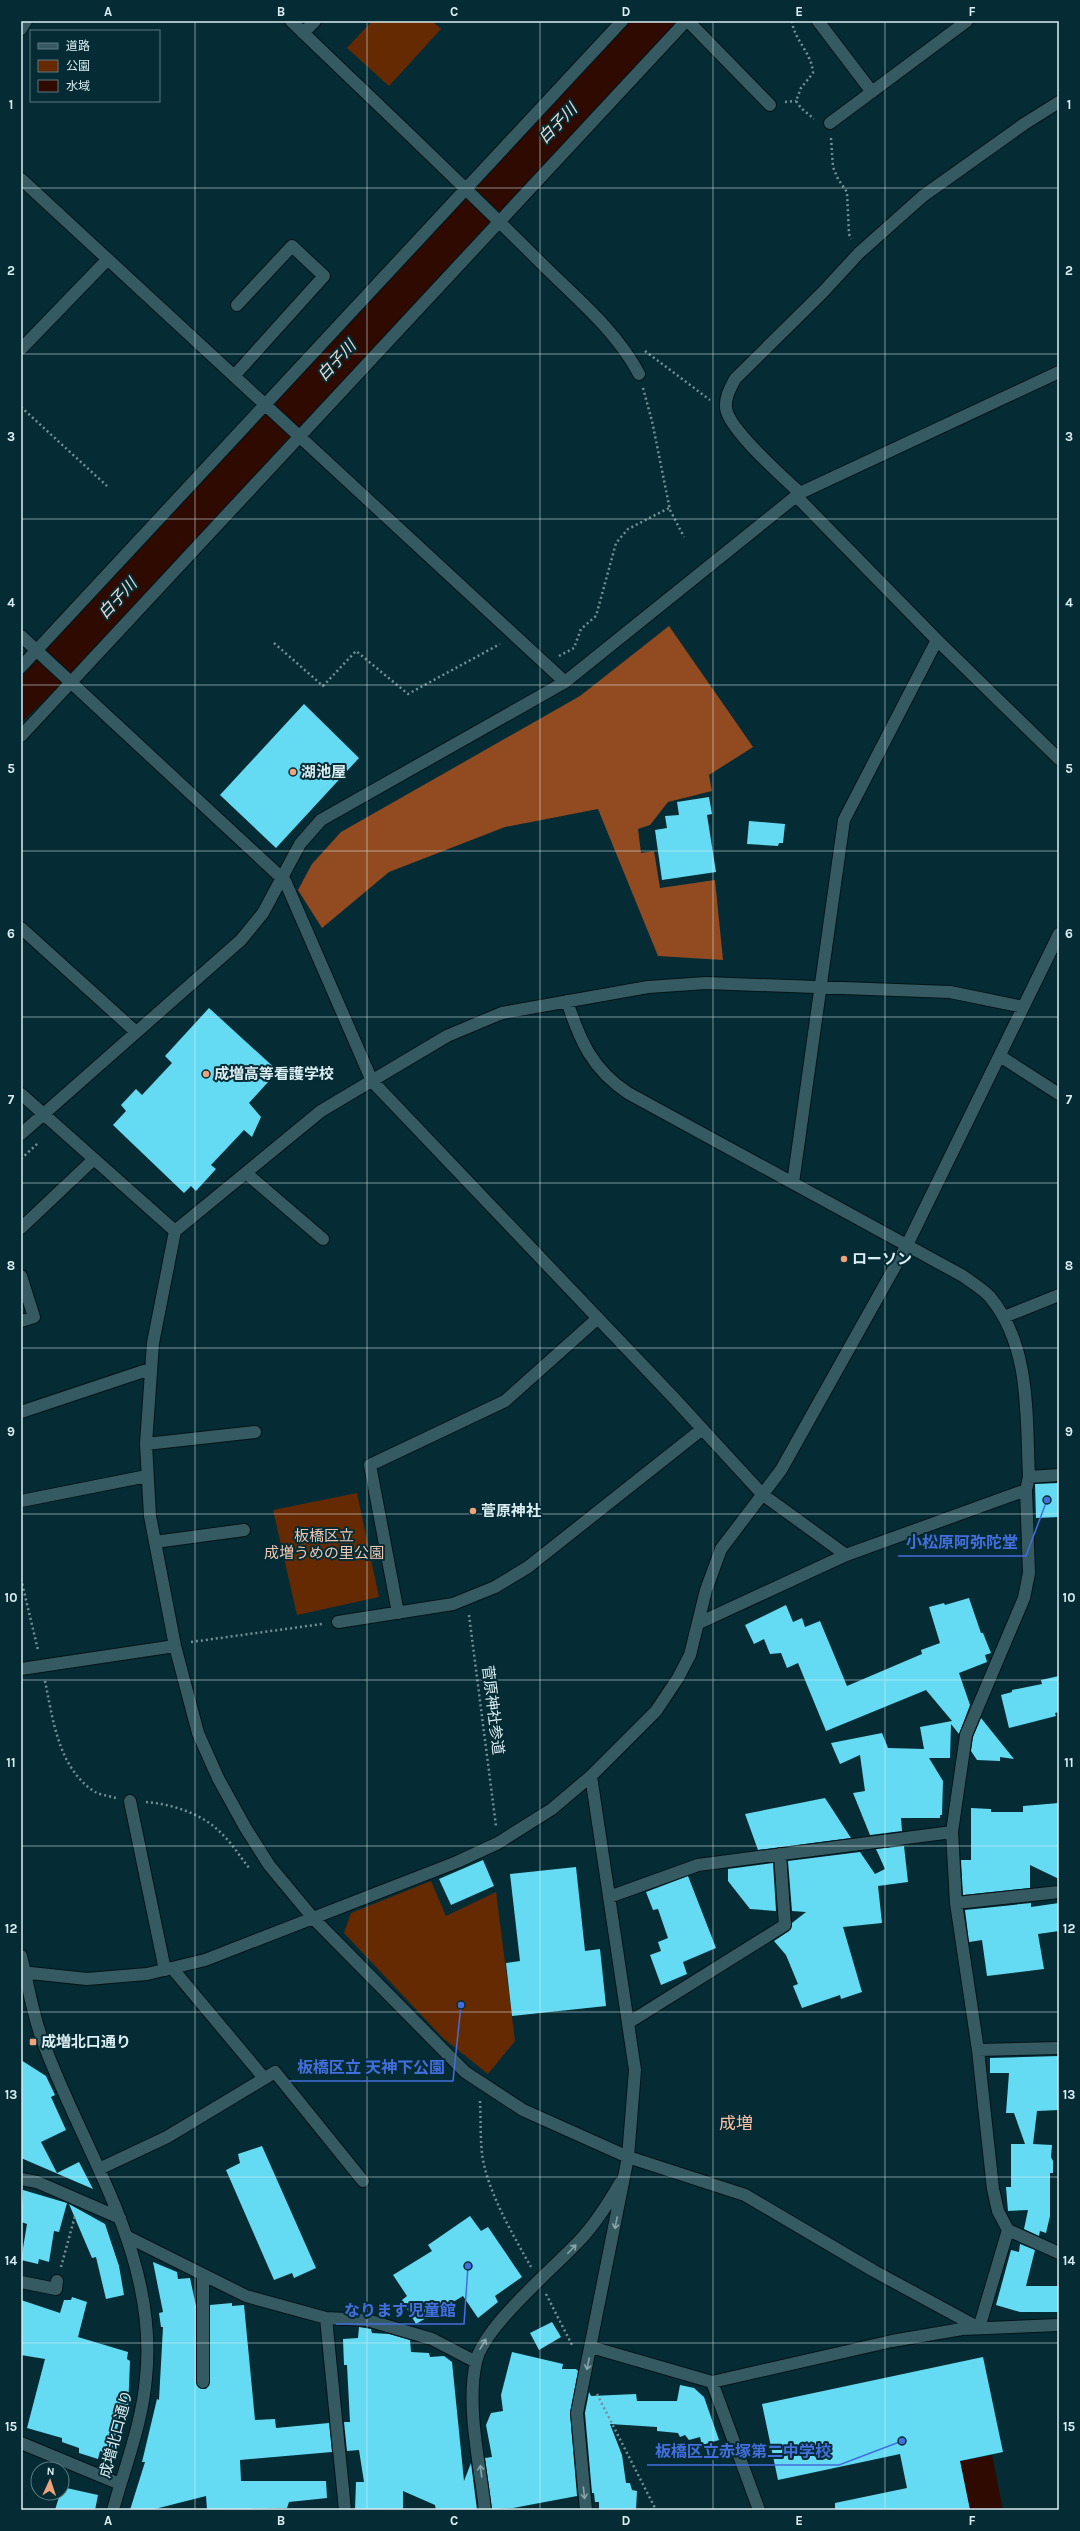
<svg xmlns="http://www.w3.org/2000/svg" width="1080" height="2531" font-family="Karla,'Noto Sans JP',sans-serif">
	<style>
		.green { fill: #662a03 }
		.forest { fill: #924a21 }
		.water { fill: #2f0a00 }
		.building { fill: #64dbf3 }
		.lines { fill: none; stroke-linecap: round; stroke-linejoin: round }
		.minor-casing { stroke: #001419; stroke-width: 14 }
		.path { stroke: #739097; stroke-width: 2.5; stroke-dasharray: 2 3; stroke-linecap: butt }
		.minor { stroke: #365a62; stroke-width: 12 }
		.oneway { stroke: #88a4aa }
		.grid { fill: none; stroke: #daedf2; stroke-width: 1; stroke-opacity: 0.55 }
		.poi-dot { fill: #f0a27b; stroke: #052c34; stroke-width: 1.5 }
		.labels { text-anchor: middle; stroke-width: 4; stroke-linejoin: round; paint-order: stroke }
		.poi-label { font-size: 15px; font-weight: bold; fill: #daedf2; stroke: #052c34; text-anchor: start }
		.park-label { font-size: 15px; fill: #f2c7b2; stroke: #052c34 }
		.street-label { font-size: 15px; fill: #daedf2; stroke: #052c34 }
		.water-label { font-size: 16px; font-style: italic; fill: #f3ddd3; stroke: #052c34 }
		.quarter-label { font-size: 17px; fill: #fdc0a3; stroke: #052c34 }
		.leader { fill: none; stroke: #436edd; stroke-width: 1.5 }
		.callout-dot { fill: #436edd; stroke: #052c34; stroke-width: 1.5 }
		.callout-label { font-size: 16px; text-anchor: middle; font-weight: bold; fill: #436edd; stroke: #052c34; stroke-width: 4; stroke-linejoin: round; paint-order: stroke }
		.neatline { fill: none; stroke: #daedf2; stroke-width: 1.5 }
		.grid-label { font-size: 13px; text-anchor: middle; font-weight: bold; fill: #daedf2 }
	</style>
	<rect width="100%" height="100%" fill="#052c34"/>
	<path class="green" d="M372 21H432L441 29 389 86 347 48Z
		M357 1493 379 1597 297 1615 273 1510Z
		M431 1881 446 1916 496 1892 515 2041 488 2074 443 2038 344 1933 351 1913Z"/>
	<path class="forest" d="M669 626 753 747 709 775 712 791 668 802 650 825 638 829 641 853 654 851 660 888 715 880 723 960 658 956 598 809 505 827 389 872 322 928 298 890 312 864 341 832 580 696Z"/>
	<path class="water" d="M631 21H677L50 695 21 723V677L23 675Z
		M992 2455 1003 2510H970L960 2461Z"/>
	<path class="building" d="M304 704 359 758 276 848 220 795Z
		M709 797 712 814 707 815 716 872 662 880 655 830 667 828 665 816 679 815 677 802Z
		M749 821 785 824 783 843H779L778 846 747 844Z
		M209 1008 278 1071 249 1103 261 1117 252 1137 244 1130 211 1165 216 1169 196 1191 191 1186 184 1193 113 1125 126 1111 121 1105 136 1089 142 1095 172 1063 165 1056Z
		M1059 1483V1517L1036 1518 1035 1484Z
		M969 1598 981 1633H983L991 1653 985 1655 987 1662 959 1673 970 1705 959 1734 951 1724 950 1758H929L943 1781 942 1815H940V1818H901L902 1831 870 1835 853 1793 865 1791 860 1755 840 1764 831 1743 882 1733 888 1748 924 1749 920 1727 952 1721 926 1690 826 1731 798 1663 787 1668 781 1653 770 1654 764 1639 754 1644 745 1625 786 1605 793 1622 802 1618 805 1627 820 1621 847 1686 922 1654 921 1650 940 1643 929 1607 944 1603 945 1605Z
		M1059 1676V1712L1055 1713 1056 1716 1009 1728 1001 1695 1012 1692V1690L1042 1684 1041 1680Z
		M981 1718 1014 1759 1000 1757V1761L977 1760 971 1751 973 1737Z
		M825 1798 851 1838 758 1850 745 1814Z
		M1059 1803V1879L1030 1865V1888L963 1895 961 1860H971V1808L991 1809V1812H1023V1806Z
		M904 1846 908 1882 878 1886 882 1923 843 1927 862 1992 841 1999 840 1995 802 2008 793 1986 798 1984 786 1955 774 1941 789 1931 792 1923 806 1912 792 1911 788 1861 860 1852 875 1874 885 1869 876 1849Z
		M483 1860 494 1886 451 1905 439 1879Z
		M773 1863 776 1911 750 1909 728 1881V1869Z
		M576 1867 585 1951 600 1949 606 2006 512 2016 506 1963 520 1961 510 1874Z
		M688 1876 716 1948 683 1962 687 1974 661 1985 650 1955 661 1951 658 1942 668 1938 658 1909 653 1910 646 1892Z
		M1031 1903V1907L1059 1903V1931L1038 1934 1044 1969 987 1976 982 1940 969 1942 965 1910Z
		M1059 2056V2110L1037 2111 1033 2144 1052 2145 1051 2157 1053 2161V2173H1050V2216L1046 2233 1040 2231 1039 2236 1024 2229 1028 2210 1008 2211 1006 2187H1011V2144H1025L1014 2113H1006L1009 2073H990V2058Z
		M21 2060 46 2076 55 2095 51 2097 66 2130 41 2142 57 2173 79 2162 93 2189 21 2158Z
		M262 2146 316 2268 294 2278 292 2273 274 2280 226 2170 240 2163 238 2154Z
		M23 2190 67 2203 59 2232 54 2231 49 2262 39 2259 38 2264 21 2260 27 2224 21 2222Z
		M69 2204 105 2224 119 2266 124 2295 106 2299 96 2257 92 2258Z
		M470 2216 481 2231 488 2227 522 2277 495 2296 498 2302 478 2318 463 2296 416 2324 402 2300 407 2296 393 2275 432 2251 428 2245Z
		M1020 2244 1035 2250 1026 2286H1059V2312H1020L996 2305 1011 2250 1019 2252Z
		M153 2262 177 2272 178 2279 190 2278 196 2306V2382L199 2388 206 2389 210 2382V2305L232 2303V2306L244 2305 255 2420 275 2419 276 2428 329 2423 332 2452 240 2460 241 2481H326L327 2498 289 2502 287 2508 207 2510 206 2496 151 2510H130L145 2462H142L157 2399 159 2400 163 2327H161L159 2313 163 2312Z
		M72 2297 87 2302 78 2337 128 2352 127 2359 130 2361 128 2410 122 2409 111 2454 100 2451 98 2459 79 2453V2448L62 2442V2438L27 2428 45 2359 21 2355V2300L60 2313 64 2300H71Z
		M552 2322 561 2337 539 2350 530 2333Z
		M359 2327 371 2329 372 2333 389 2334 410 2340 411 2352 429 2353 430 2357 444 2356 452 2362 464 2481 471 2463 477 2510H436L435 2505 403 2491V2510H355L356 2482H364L359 2450 347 2451 344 2422H350L347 2365H344L343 2339 358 2338Z
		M512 2352 563 2364 562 2369H576L578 2371 570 2413 577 2496 513 2508 492 2509 485 2458 492 2457 486 2425 491 2413 503 2411 501 2395Z
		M983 2357 1003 2452 960 2461 970 2510H835V2503L907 2488 900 2454 778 2480 762 2404Z
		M680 2385 694 2388 704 2397 719 2440 702 2445 700 2437 689 2440 685 2435 680 2437 678 2433 657 2431V2427L610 2424 622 2455 626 2483H630L632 2490 637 2491 636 2510H599V2502H595L594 2493H592L585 2413 589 2392 591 2396 636 2394 637 2401H677Z
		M62 2487 98 2495 95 2510H55Z"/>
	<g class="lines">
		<defs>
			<path id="minor" d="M291 21C375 102 459 181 541 263 575 297 617 331 639 374
				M688 21 770 105
				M818 21 872 92
				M21 29 26 21
				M303 33 315 21
				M830 123 967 21
				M21 179 565 682
				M21 349 108 259
				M234 376 324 276 292 246 237 305
				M800 493C783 477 728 429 726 408 725 397 730 389 735 379L823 292 859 253 923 196 1024 124 1059 102
				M796 496 937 640 1059 759
				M21 636 285 881 372 1081 672 1396 762 1494 846 1555
				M21 667 622 21
				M21 736 686 21
				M21 928 136 1032
				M567 1001C580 1041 592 1069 628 1093L963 1276C971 1282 983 1289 990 1297 1031 1346 1026 1416 1029 1477L1026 1490 1029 1573 1024 1598 966 1735 952 1832 956 1903 978 2050 993 2189 998 2211 1008 2230 1059 2253
				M1000 1056 1059 1094
				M21 1094 175 1231
				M21 1134 241 940 263 913 300 844 321 820 565 682 800 493 1059 372
				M246 1173 323 1239
				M793 1183 844 820 937 640
				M21 1228 94 1159
				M21 1276 34 1317 21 1321
				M1004 1317 1059 1295
				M21 1412 150 1369
				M146 1444 255 1432
				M1029 1477 1059 1475
				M21 1501 147 1476
				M155 1542 244 1530
				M398 1613 370 1465 505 1401 598 1318
				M338 1622 453 1604 495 1587 528 1567 701 1430
				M699 1623 846 1555 1026 1490
				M21 1669 175 1646
				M130 1801 165 1970
				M609 1897 698 1865 952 1832
				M956 1903 1059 1892
				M21 1956C28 1984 32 2012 42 2039 82 2150 159 2254 146 2378 142 2424 125 2466 113 2510
				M172 1968 264 2078
				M21 1972 87 1979 147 1974 205 1960 457 1862 498 1843 552 1809 591 1776 656 1711 678 1678 690 1655 706 1590 721 1549 781 1470 907 1245 1059 934
				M628 2023 785 1925 780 1854
				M978 2050 1059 2048
				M99 2169 167 2137 275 2072 363 2181
				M21 2179 37 2182 120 2218
				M1008 2230 979 2328 874 2271 745 2195 628 2157 523 2110 465 2072 313 1918 269 1865 245 1827 218 1778 198 1733 175 1646 150 1516 146 1444 153 1343 175 1231 321 1111 447 1036 502 1013 648 987 706 983 950 992 1023 1007
				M128 2237 246 2296 326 2318 367 2320 432 2339 476 2362
				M21 2282 56 2289 57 2281
				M326 2318 345 2510
				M591 2347 712 2382 892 2341 962 2329 1059 2325
				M203 2382V2275
				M712 2382 759 2510
				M21 2443 120 2484
				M485 2510C480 2464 466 2407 476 2362 483 2327 553 2269 580 2240 596 2223 608 2204 620 2183
				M586 2510 577 2413 628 2157 635 2070 591 1776"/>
		</defs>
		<use href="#minor" class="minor-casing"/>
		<path class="path" d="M792 21C794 40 812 53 813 73L801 88 796 101 801 108 814 119
			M785 102 796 101
			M831 138 833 167 838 179 847 192 849 234 851 239
			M645 351 710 400
			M643 388 652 421 670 510 684 537
			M21 407 107 486
			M274 643 323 686 356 651 408 694 500 644
			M559 656 574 648 581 629 596 616 616 543 628 529 669 508
			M21 1159 38 1143
			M21 1579 38 1650
			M469 1615 496 1826
			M191 1642 322 1624
			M45 1681C53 1719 58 1768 95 1792 101 1795 109 1796 116 1798
			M146 1802C172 1804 203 1814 221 1833 232 1843 240 1857 250 1869
			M480 2101C481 2118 480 2136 482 2153 486 2189 513 2235 531 2267
			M61 2267 75 2216
			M546 2294 573 2347
			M597 2394 656 2510"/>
		<use href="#minor" class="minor"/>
	</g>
	<defs><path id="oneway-shaft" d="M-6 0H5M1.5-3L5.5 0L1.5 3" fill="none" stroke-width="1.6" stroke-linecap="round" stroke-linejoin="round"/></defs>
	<g class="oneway">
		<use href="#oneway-shaft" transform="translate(616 2223) rotate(101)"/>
		<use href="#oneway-shaft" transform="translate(572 2249) rotate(-46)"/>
		<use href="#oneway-shaft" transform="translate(483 2344) rotate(-59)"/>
		<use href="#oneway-shaft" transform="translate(588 2364) rotate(101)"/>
		<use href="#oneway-shaft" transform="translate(481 2471) rotate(-97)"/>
		<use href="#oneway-shaft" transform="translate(584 2493) rotate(84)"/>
	</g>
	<path class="grid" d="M195 21V2510M367 21V2510M540 21V2510M713 21V2510M885 21V2510M21 188H1059M21 354H1059M21 519H1059M21 685H1059M21 851H1059M21 1017H1059M21 1183H1059M21 1348H1059M21 1514H1059M21 1680H1059M21 1846H1059M21 2012H1059M21 2177H1059M21 2343H1059"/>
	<g class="poi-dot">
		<circle cx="293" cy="772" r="4"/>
		<circle cx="206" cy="1074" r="4"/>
		<circle cx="844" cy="1259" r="4"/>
		<circle cx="473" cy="1511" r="4"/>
		<rect x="29" y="2038" width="8" height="8" rx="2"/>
	</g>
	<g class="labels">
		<g class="poi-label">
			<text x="301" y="777">湖池屋</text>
			<text x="214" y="1079">成増高等看護学校</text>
			<text x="852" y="1264">ローソン</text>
			<text x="481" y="1516">菅原神社</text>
			<text x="41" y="2047">成増北口通り</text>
		</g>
		<g class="park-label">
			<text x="324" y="1541">板橋区立<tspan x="324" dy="17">成増うめの里公園</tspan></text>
		</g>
		<g class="street-label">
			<text transform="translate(493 1710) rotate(83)" y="5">菅原神社参道</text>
			<text transform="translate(116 2434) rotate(-75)" y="5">成増北口通り</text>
		</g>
		<g class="water-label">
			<text transform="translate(557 123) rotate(-46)" y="6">白子川</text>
			<text transform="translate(336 360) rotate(-47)" y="6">白子川</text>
			<text transform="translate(117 598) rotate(-47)" y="6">白子川</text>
		</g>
		<g class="quarter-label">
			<text x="736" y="2129">成増</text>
		</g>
	</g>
	<path class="leader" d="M1047 1500L1026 1556H898M461 2005L453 2081H289M468 2266L464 2324H336M902 2441L839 2465H647"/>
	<g class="callout-dot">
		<circle cx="1047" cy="1500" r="4"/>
		<circle cx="461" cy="2005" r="4"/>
		<circle cx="468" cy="2266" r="4"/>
		<circle cx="902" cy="2441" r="4"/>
	</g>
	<g class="callout-label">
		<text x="962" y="1548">小松原阿弥陀堂</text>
		<text x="371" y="2073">板橋区立 天神下公園</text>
		<text x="400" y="2316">なります児童館</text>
		<text x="743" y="2457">板橋区立赤塚第二中学校</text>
	</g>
	<rect width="1080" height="2531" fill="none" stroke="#052c34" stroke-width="44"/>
	<rect x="30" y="30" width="130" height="72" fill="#052c34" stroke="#5a7980"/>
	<rect x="38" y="43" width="20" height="6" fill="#365a62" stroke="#5a7980"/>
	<text x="66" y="50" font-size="12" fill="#daedf2">道路</text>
	<rect x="38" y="60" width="20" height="12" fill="#662a03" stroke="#5a7980"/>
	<text x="66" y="70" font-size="12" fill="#daedf2">公園</text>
	<rect x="38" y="80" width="20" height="12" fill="#2f0a00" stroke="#5a7980"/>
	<text x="66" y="90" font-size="12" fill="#daedf2">水域</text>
	<g transform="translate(50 2481) rotate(3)"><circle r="19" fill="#052c34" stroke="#5a7980"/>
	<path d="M0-3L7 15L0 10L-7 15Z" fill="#f0a27b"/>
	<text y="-6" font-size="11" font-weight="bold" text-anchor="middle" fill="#daedf2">N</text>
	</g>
	<rect x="22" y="22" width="1036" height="2487" class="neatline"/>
	<g class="grid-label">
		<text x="108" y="16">A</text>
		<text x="281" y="16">B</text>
		<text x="454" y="16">C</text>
		<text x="626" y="16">D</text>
		<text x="799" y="16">E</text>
		<text x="972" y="16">F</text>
		<text x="11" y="109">1</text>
		<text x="1069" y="109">1</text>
		<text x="11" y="275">2</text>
		<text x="1069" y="275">2</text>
		<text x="11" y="441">3</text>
		<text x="1069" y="441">3</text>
		<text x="11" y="607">4</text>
		<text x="1069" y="607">4</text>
		<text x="11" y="773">5</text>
		<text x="1069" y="773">5</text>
		<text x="11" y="938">6</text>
		<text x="1069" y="938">6</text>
		<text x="11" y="1104">7</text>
		<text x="1069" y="1104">7</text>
		<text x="11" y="1270">8</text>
		<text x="1069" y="1270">8</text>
		<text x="11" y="1436">9</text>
		<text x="1069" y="1436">9</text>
		<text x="11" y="1602">10</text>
		<text x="1069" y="1602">10</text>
		<text x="11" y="1767">11</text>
		<text x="1069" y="1767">11</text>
		<text x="11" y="1933">12</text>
		<text x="1069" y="1933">12</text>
		<text x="11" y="2099">13</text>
		<text x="1069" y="2099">13</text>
		<text x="11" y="2265">14</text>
		<text x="1069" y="2265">14</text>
		<text x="11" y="2431">15</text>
		<text x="1069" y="2431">15</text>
		<text x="108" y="2525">A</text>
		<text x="281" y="2525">B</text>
		<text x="454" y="2525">C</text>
		<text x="626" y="2525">D</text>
		<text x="799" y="2525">E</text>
		<text x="972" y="2525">F</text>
	</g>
</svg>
